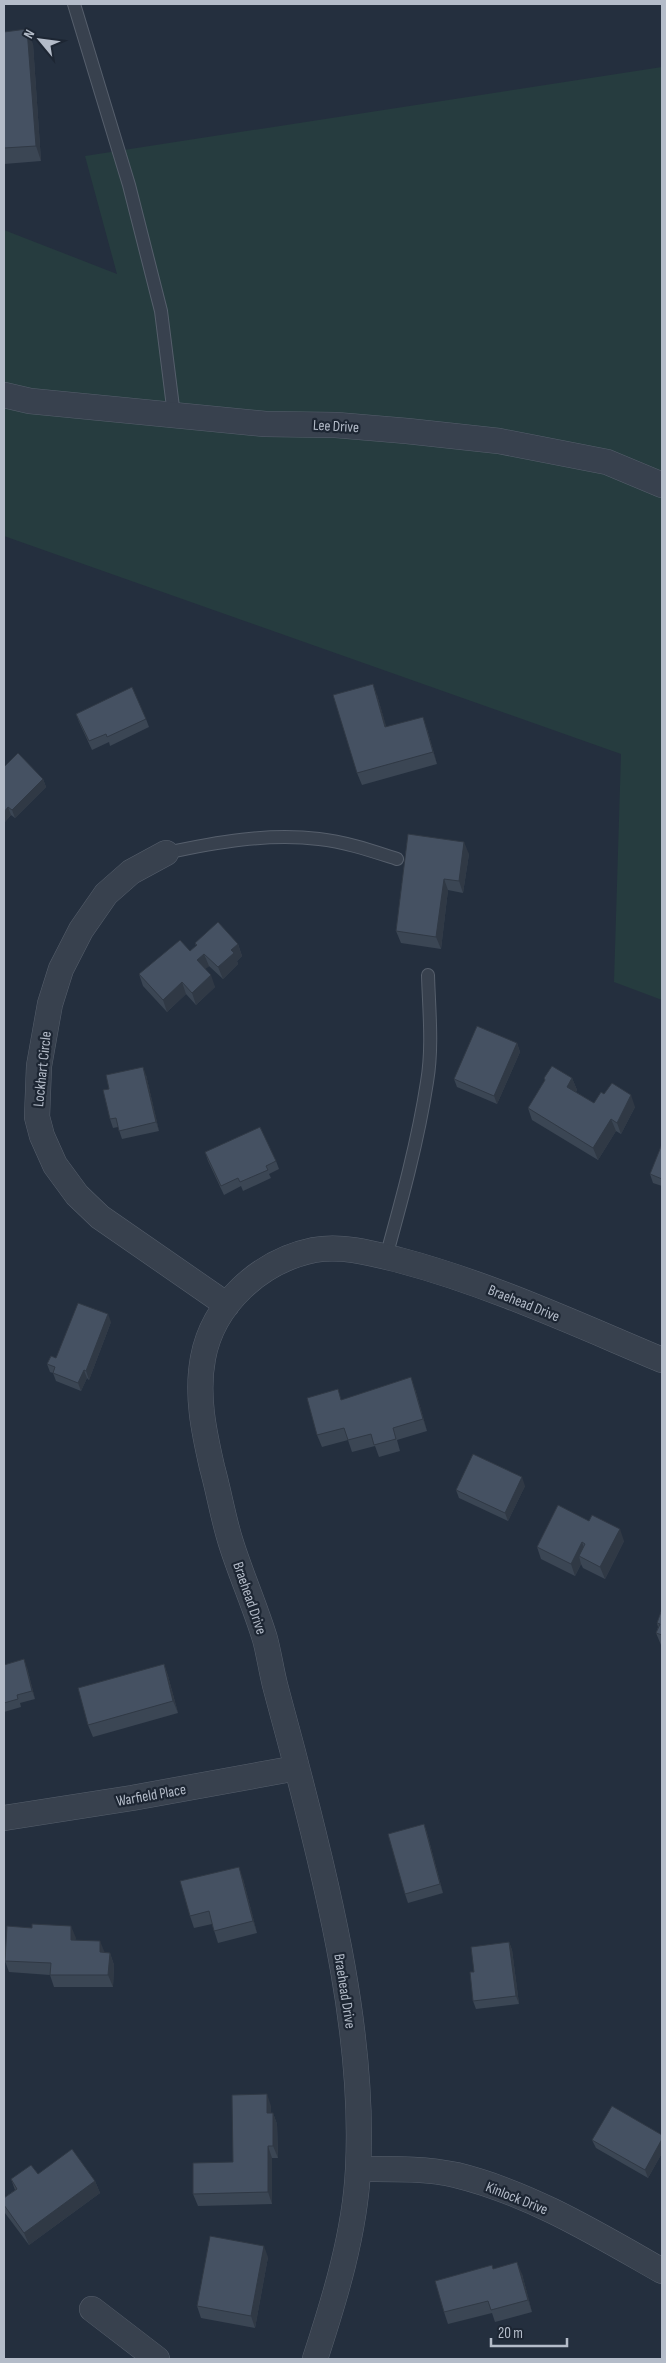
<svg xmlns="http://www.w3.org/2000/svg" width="666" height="2363" font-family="'Sofia Sans Condensed',sans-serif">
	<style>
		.green { fill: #263c3f }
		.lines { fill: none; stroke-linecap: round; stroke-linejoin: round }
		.lane-casing { stroke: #565f6c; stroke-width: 14 }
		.street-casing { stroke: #565f6c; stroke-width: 26 }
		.lane { stroke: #38414e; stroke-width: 12 }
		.street { stroke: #38414e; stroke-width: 25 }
		.wall { fill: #3b4654 }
		.shaded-wall { fill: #303945 }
		.building { fill: #455162; stroke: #303945 }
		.labels { text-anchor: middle; stroke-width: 4.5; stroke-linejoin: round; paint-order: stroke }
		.street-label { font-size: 15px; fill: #b4bcc9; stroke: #1d2633 }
	</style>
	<rect width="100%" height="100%" fill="#242f3e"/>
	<path class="green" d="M662 67V1000L614 982 621 754 4 536V230L117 274 85 156Z"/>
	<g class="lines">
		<defs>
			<path id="lane" d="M74 4 129 185 161 311 174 415
				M166 853C216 842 268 833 319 839 346 842 372 851 397 859
				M386 1257C402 1199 418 1141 427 1082 433 1047 429 1010 428 975"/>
			<path id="street" d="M4 395 30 401 265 424 336 425 407 431 499 441 607 462 662 485
				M166 853 131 872 106 894 81 930 61 969 50 1004 39 1066 37 1117 42 1136 55 1165 77 1195 100 1217 227 1305
				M4 1818 132 1798 297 1768
				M358 2169C391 2169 424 2168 456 2175 530 2193 597 2234 662 2271
				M92 2309 157 2359
				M315 2359C335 2298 355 2233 358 2169 365 2038 330 1894 297 1768 290 1740 282 1712 275 1685 271 1669 269 1654 265 1639 255 1606 241 1575 231 1543 223 1518 219 1492 212 1467 204 1432 196 1395 203 1358 213 1304 260 1261 314 1250 343 1245 371 1253 399 1260 490 1284 576 1324 662 1360"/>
		</defs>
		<use href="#lane" class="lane-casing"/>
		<use href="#street" class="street-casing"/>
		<use href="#lane" class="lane"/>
		<use href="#street" class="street"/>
	</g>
	<path class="wall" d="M4 32 33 44 41 161 4 164Z
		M377 695 386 727 427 729 437 764 362 785 357 773Z
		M76 714 146 719 149 727 110 746 109 742 92 750 79 722Z
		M4 767 43 779 46 787 15 818 11 815 4 823Z
		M408 834 469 854 463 893 448 890 441 949 401 943 396 931Z
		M195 943 238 944 242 956 237 961 238 964 223 979 209 966 205 969 215 987 196 1005 186 994 167 1012 143 986 139 974 190 951 196 946Z
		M517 1043 520 1052 497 1104 457 1087 454 1079Z
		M146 1075 159 1131 122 1139 118 1127 113 1128 110 1119 109 1089Z
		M544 1078H572L577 1090 576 1092 594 1103 604 1094 635 1107 621 1134 616 1131 598 1160 532 1120 528 1108 545 1080Z
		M662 1144V1186L653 1183 650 1174Z
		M205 1152 276 1161 279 1169 269 1174 271 1178 243 1191 241 1186 224 1195 208 1161Z
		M111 1322 89 1380 87 1378 81 1391 56 1381 53 1373 50 1372 47 1364Z
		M415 1389 427 1431 397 1440 400 1451 379 1457 375 1446 352 1452 348 1440 322 1447 317 1435 341 1400Z
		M525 1486 508 1521 459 1498 456 1490Z
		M558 1505 624 1541 605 1579 583 1568 581 1564 575 1576 541 1559 537 1547Z
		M662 1609V1645H661L656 1633 658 1627 657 1623Z
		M164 1664 168 1676 178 1713 93 1737 88 1725Z
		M4 1665 27 1668 35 1699 20 1703 21 1707 4 1712Z
		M424 1824 427 1833 443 1893 408 1903 405 1894Z
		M243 1879 257 1933 218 1943 212 1924 194 1928 190 1916Z
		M76 1938 75 1940 104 1952 110 1953 114 1965 113 1987H54L50 1975 9 1972 5 1961Z
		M509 1942 512 1950 519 2004 476 2009 473 2001 474 1972Z
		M271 2106V2113H273L277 2124 278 2158H272V2204L198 2206 193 2194 233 2162Z
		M662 2135V2153L648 2178 596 2148 592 2140Z
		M38 2174 95 2181 100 2193 29 2245 5 2213 4 2209V2198L15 2190 11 2179Z
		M268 2257 255 2328 201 2318 197 2306Z
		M494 2269 522 2274 532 2312 495 2322 492 2313 448 2324 444 2312Z"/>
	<path class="shaded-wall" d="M27 29 33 44 41 161 36 146Z
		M373 684 377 695 390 739 385 727Z
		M423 717 427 729 437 764 433 752Z
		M43 779 46 787 15 818 12 810Z
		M8 807 11 815 4 823V812Z
		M464 842 469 854 463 893 459 881Z
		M444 879 448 890 441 949 436 937Z
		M238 944 242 956 237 961 238 964 223 979 218 967 231 950Z
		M204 954 209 966 202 972 197 960Z
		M211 975 215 987 196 1005 192 993Z
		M182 982 186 994 167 1012 163 1000Z
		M517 1043 520 1052 497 1104 494 1096Z
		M143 1067 146 1075 159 1131 156 1122Z
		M572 1078 577 1090 571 1098 567 1087Z
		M631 1095 635 1107 621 1134 617 1123Z
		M611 1119 616 1131 598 1160 593 1148Z
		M108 1314 111 1322 89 1380 86 1371Z
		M84 1370 87 1378 81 1391 78 1383Z
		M411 1377 415 1389 427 1431 423 1419Z
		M522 1477 525 1486 508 1521 505 1513Z
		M620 1529 624 1541 605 1579 600 1567Z
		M582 1542 586 1554 579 1556 581 1564 575 1576 571 1564Z
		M24 1659 27 1668 35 1699 32 1691Z
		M164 1664 168 1676 178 1713 173 1701Z
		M424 1824 427 1833 443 1893 440 1884Z
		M239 1867 243 1879 257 1933 253 1921Z
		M71 1926 76 1938 75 1952 71 1940Z
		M100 1941 105 1953 100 1952Z
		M509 1942 512 1950 519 2004 516 1996Z
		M110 1953 114 1965 113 1987 108 1975Z
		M267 2094 271 2106V2124L267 2113Z
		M273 2113 277 2124 278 2158 273 2146Z
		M662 2139V2153L648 2178 645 2170Z
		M268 2146 272 2158V2204L268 2192Z
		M95 2181 100 2193 29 2245 24 2233Z
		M264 2246 268 2257 255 2328 251 2316Z
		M517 2262 522 2274 532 2312 528 2300Z"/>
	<path class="building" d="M27 29 36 146 4 148V32Z
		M373 684 385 727 423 717 433 752 357 773 333 695Z
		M132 687 146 719 107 737 106 734 89 741 76 714Z
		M18 753 43 779 12 810 8 807 4 812V767Z
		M408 834 464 842 459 881 444 879 436 937 396 931Z
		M218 922 238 944 231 950 234 953 218 967 204 954 197 960 211 975 192 993 182 982 163 1000 139 974 180 940 190 951 197 945 195 943Z
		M477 1026 517 1043 494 1096 454 1079Z
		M552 1066 572 1078 567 1087 594 1103 601 1092 604 1094 612 1083 631 1095 617 1123 611 1119 593 1148 528 1108 545 1080 544 1078Z
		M143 1067 156 1122 119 1131 116 1118 110 1119 103 1090 109 1089 106 1075Z
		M260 1127 276 1161 266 1166 268 1170 240 1182 238 1178 221 1186 205 1152Z
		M662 1144V1179L650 1174Z
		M78 1303 108 1314 86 1371 84 1370 78 1383 53 1373 55 1367 47 1364 51 1356 56 1358Z
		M411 1377 423 1419 393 1428 396 1439 374 1445 371 1434 348 1440 344 1428 317 1435 307 1398 338 1389 341 1400Z
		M473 1454 522 1477 505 1513 456 1490Z
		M558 1505 589 1521 592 1515 620 1529 600 1567 579 1556 585 1544 582 1542 571 1564 537 1547Z
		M662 1609V1635L656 1633 660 1624 657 1623Z
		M24 1659 32 1691 17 1695 18 1699 4 1703V1665Z
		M164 1664 173 1701 88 1725 78 1688Z
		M424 1824 440 1884 405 1894 388 1834Z
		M239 1867 253 1921 214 1931 209 1911 190 1916 180 1881Z
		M32 1924 71 1926V1940L100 1941V1952L110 1953 108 1975H50L51 1963 5 1961 7 1926 32 1928Z
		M509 1942 516 1996 473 2001 470 1972H474L471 1947Z
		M267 2094V2113H273V2146H268V2192L193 2194V2163L233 2162 232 2095Z
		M612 2106 662 2135V2139L645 2170 592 2140Z
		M72 2149 95 2181 24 2233 4 2205V2198L17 2189 11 2179 31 2165 38 2174Z
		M210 2236 264 2246 251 2316 197 2306Z
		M517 2262 528 2300 491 2310 488 2301 444 2312 435 2281 492 2265 493 2269Z"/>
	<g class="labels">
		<g class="street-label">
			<text transform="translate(336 426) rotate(3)" y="5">Lee Drive</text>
			<text transform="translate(42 1069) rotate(-84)" y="5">Lockhart Circle</text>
			<text transform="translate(524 1303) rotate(22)" y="5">Braehead Drive</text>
			<text transform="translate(250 1598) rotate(71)" y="5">Braehead Drive</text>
			<text transform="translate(151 1795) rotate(-10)" y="5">Warfield Place</text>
			<text transform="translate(345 1991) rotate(81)" y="5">Braehead Drive</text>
			<text transform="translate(517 2198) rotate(22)" y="5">Kinlock Drive</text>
		</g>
	</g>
	<rect width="666" height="2363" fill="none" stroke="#b4bcc9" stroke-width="10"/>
	<g transform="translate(40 40) rotate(299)" stroke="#1d2633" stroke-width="4" paint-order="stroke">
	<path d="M0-4L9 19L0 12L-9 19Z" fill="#b4bcc9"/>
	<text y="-8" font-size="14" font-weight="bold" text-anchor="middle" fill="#b4bcc9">N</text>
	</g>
	<path d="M491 2338v8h76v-8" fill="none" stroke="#b4bcc9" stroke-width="2.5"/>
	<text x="498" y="2338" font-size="15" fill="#b4bcc9" stroke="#1d2633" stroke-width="4" paint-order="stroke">20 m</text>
</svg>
